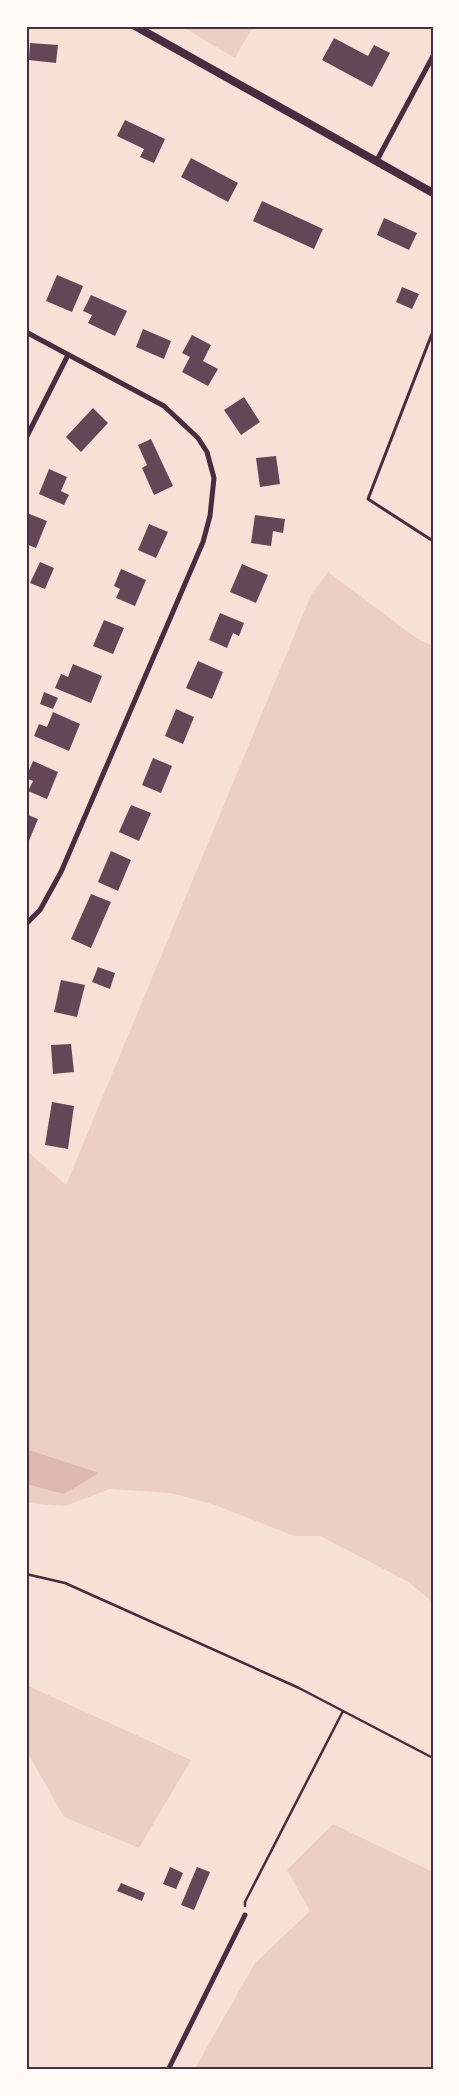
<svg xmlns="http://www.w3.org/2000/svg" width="459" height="2096" font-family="Jost,sans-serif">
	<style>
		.green { fill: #ebcfc5 }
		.water { fill: #dcb8b0 }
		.building { fill: #644757 }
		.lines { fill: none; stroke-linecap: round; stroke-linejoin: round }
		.path { stroke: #4a2c40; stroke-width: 2.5 }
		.service { stroke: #4a2c40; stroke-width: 3 }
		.minor { stroke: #4a2c40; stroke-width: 5 }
		.tertiary { stroke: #4a2c40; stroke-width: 8 }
		.neatline { fill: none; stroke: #4a2c40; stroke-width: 2 }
	</style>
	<rect width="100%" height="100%" fill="#f7e1d7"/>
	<path class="green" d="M181 26H253L235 58Z
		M328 572 415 637 433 646V1605L429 1599 407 1581 320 1536H294L215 1505 171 1493 110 1489 65 1506 26 1503V1150L66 1185 311 595Z
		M26 1685 191 1760 139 1848 64 1817 26 1750Z
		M333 1824 433 1872V2070H194L255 1963 310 1911 287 1870Z"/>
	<path class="water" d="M26 1449 99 1473 64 1494 26 1484Z"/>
	<path class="building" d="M334 38 368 56 374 45 390 53 372 87 322 60Z
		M30 43 58 45 56 63 29 60Z
		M125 120 165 139 154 163 140 157 144 149 117 136Z
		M191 158 238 183 228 202 181 177Z
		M262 201 323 229 314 249 253 221Z
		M384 218 417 233 409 250 377 235Z
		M57 275 83 286 72 312 46 301Z
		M402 287 419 294 412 309 396 302Z
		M91 295 127 311 115 336 88 323 92 315 83 311Z
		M143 329 171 341 164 359 136 347Z
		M192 335 211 345 203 361 218 369 208 386 182 372 190 357 182 353Z
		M244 397 260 422 241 435 224 410Z
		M93 408 108 423 81 452 66 437Z
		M151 439 173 486 154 495 142 468 147 465 138 445Z
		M276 456 280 484 260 487 256 458Z
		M49 469 67 477 61 491 69 495 64 505 39 494Z
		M27 513 47 521 36 548 26 544Z
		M255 515 285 519 283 533 273 531 271 546 251 543Z
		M149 524 168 532 156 558 138 550Z
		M40 562 54 568 45 589 30 583Z
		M242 564 268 575 256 603 230 592Z
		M121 569 146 580 135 606 116 598 120 589 114 586Z
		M220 613 244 623 239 636 233 633 227 648 209 640Z
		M104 620 124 628 113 654 93 646Z
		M198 661 223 672 212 699 186 688Z
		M73 664 102 676 91 703 55 688 61 674 68 677Z
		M44 692 58 698 53 709 40 704Z
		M176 709 194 717 183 744 165 736Z
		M53 712 80 724 69 751 34 736 39 724 47 727Z
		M153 758 172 766 161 793 142 785Z
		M33 761 58 772 47 799 28 791 33 781 26 778Z
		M131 805 151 813 139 841 119 832Z
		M26 814 38 819 26 848Z
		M111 851 131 860 118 891 98 882Z
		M91 894 111 902 91 948 71 939Z
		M98 967 115 973 110 989 92 982Z
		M61 980 85 985 77 1017 54 1012Z
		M71 1044 74 1072 53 1074 51 1045Z
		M52 1102 74 1106 68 1149 45 1145Z
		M170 1867 183 1873 176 1889 163 1884Z
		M197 1867 210 1872 194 1910 181 1905Z
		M121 1883 145 1893 142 1901 117 1891Z"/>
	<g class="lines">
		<path class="path" d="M26 1574 65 1583 299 1688 433 1758
			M245 1906V1902L343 1711"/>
		<path class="service" d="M433 331 368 499 433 541"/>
		<path class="minor" d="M376 162 433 56
			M26 332 164 406 198 438 207 452 214 478 210 516 203 542 61 872 40 910 26 924
			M26 438 68 355
			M168 2070 245 1915"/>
		<path class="tertiary" d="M135 26 433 193"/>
	</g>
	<rect width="459" height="2096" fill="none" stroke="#fffaf5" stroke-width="55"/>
	<rect x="28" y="28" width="404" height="2040" class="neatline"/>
</svg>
